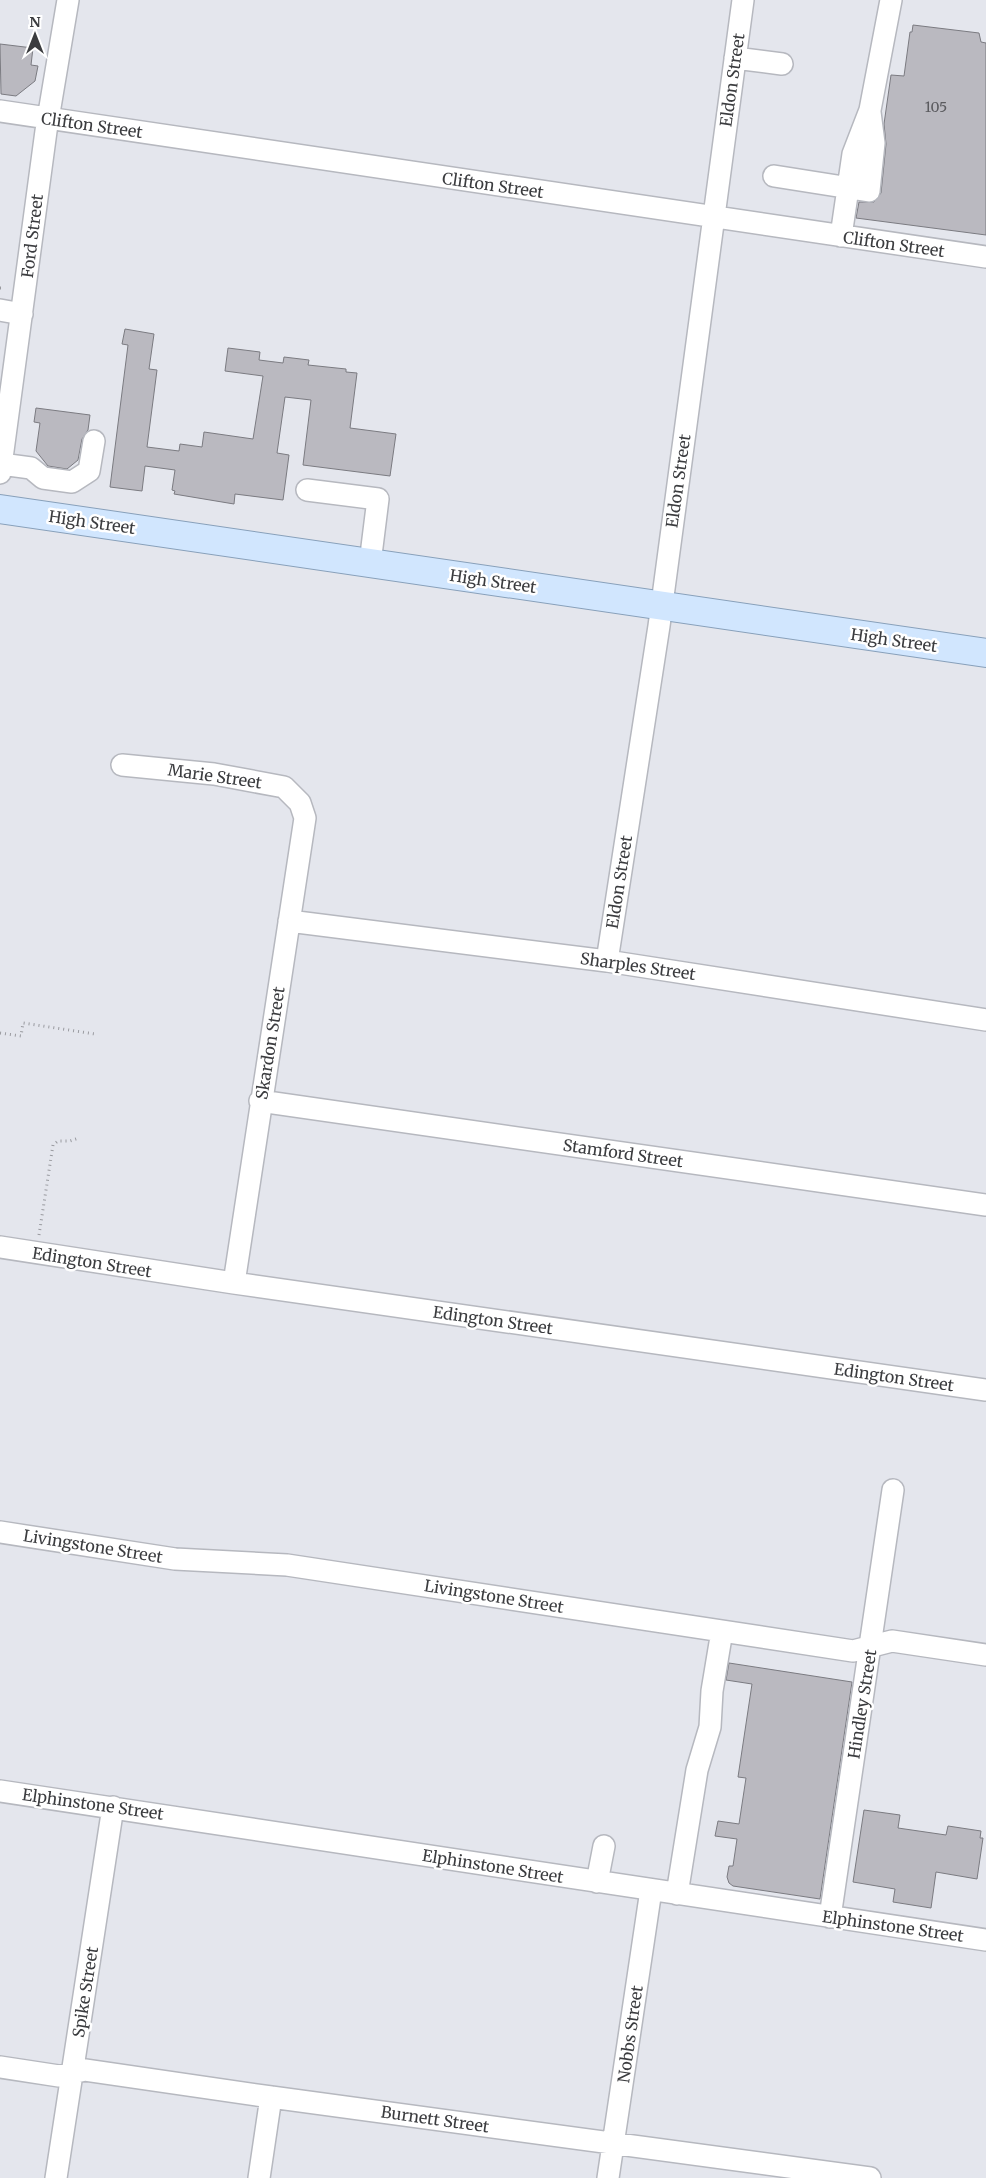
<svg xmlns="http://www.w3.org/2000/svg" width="986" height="2178" font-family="Merriweather,serif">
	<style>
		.building { fill: #bab9c0; stroke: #7b7b81 }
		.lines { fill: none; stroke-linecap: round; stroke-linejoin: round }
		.minor-casing { stroke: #b6b8bf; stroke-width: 24 }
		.major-casing { stroke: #88a0ba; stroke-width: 30 }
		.path { stroke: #999a9f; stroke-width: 3; stroke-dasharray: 1 4; stroke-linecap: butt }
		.minor { stroke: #fff; stroke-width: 21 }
		.major { stroke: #d1e6fe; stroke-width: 28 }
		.labels { text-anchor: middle; stroke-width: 5; stroke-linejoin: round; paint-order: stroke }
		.number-label { font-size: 14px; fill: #5b5b5f }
		.street-label { font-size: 16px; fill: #3b3c3f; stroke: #fff }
	</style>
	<rect width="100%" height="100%" fill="#e4e6ed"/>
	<path class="building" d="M913 25 979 33 981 42 986 43V235L856 218 859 202H874L881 193 886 144 884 124 891 75 904 76 910 32H912Z
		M0 44 33 48 31 65 38 66 35 81 16 96 1 94Z
		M125 329 154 334 149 369 157 370 147 447 179 451 180 444 202 447 204 432 253 439 263 376 225 371 228 348 260 352 259 360 283 363 284 357 309 360 308 365 346 369V372L357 373 350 428 396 434 390 476 303 465 311 400 285 397 277 453 289 455 283 500 235 494 234 504 174 494 175 491 172 490 175 470 145 466 142 491 110 487 128 345 122 344Z
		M36 408 90 415 88 430 82 439 78 460 67 469 48 466 36 451 40 423 34 422Z
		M729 1663 852 1682 820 1899 733 1886 729 1883 727 1877 729 1866H733L737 1839 715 1836 718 1821 739 1824 746 1778 738 1777 752 1684 726 1680Z
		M864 1810 900 1815 898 1828 946 1835 948 1826 981 1831 980 1838H983L977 1879 936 1872 931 1908 893 1902 895 1889 853 1882Z"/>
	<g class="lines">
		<defs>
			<path id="minor" d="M735 58 782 64
				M0 111 986 257
				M774 176 869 191 874 143 870 112
				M841 236 853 154 870 110 891 0
				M0 310 22 314
				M1 464 31 468 43 478 72 482 89 471 94 441
				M0 473 46 131 68 0
				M307 490 378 499 370 563
				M122 765 214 774 284 787 300 803 305 818 234 1283
				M289 921 607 961 986 1020
				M607 961 659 626 743 0
				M260 1101 986 1205
				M0 1247 234 1283 986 1390
				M0 1532 175 1559 287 1565 853 1651 892 1641 986 1655
				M0 1791 986 1940
				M597 1882 604 1846
				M677 1894 697 1770 710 1727 712 1691 722 1631
				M830 1917 893 1490
				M0 2067 59 2076 85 2070 271 2097 870 2178
				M56 2178 113 1807
				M259 2178 271 2097
				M608 2178 651 1890"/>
			<path id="major" d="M0 509 986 653"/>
		</defs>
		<use href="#minor" class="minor-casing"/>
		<use href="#major" class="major-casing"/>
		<path class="path" d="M0 288H2
			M0 1033 21 1036 23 1023 95 1034
			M39 1235 53 1145 58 1141H70L79 1138"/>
		<use href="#minor" class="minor"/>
		<use href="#major" class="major"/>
	</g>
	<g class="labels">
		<g class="number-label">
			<text x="936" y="112">105</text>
		</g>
		<g class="street-label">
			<text transform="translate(732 80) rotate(-82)" y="6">Eldon Street</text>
			<text transform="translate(92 125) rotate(8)" y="6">Clifton Street</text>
			<text transform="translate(493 185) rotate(8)" y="6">Clifton Street</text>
			<text transform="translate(32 236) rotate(-83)" y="6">Ford Street</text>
			<text transform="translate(894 244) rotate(8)" y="6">Clifton Street</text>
			<text transform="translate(678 481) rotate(-82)" y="6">Eldon Street</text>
			<text transform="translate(92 522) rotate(8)" y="6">High Street</text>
			<text transform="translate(493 581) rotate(8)" y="6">High Street</text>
			<text transform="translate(894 640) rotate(8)" y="6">High Street</text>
			<text transform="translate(215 776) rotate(8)" y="6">Marie Street</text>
			<text transform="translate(619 882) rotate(-81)" y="6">Eldon Street</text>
			<text transform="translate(638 966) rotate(8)" y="6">Sharples Street</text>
			<text transform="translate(270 1043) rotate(-81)" y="6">Skardon Street</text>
			<text transform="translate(623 1153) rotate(8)" y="6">Stamford Street</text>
			<text transform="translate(92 1262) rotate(9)" y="6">Edington Street</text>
			<text transform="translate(493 1320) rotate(8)" y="6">Edington Street</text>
			<text transform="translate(894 1377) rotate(8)" y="6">Edington Street</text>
			<text transform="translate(93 1546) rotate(9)" y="6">Livingstone Street</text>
			<text transform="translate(494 1596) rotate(9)" y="6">Livingstone Street</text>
			<text transform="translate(862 1704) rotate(-81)" y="6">Hindley Street</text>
			<text transform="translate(93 1804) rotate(8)" y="6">Elphinstone Street</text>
			<text transform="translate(493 1866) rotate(9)" y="6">Elphinstone Street</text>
			<text transform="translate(893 1926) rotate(8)" y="6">Elphinstone Street</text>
			<text transform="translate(85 1992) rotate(-81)" y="6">Spike Street</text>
			<text transform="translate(630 2034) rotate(-82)" y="6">Nobbs Street</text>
			<text transform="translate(435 2119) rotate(8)" y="6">Burnett Street</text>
		</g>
	</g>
	<g transform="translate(35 35)" stroke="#ffffff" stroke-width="4" paint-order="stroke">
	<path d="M0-4L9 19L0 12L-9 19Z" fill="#3b3c3f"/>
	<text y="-8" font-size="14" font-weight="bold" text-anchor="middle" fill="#3b3c3f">N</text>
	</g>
</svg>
